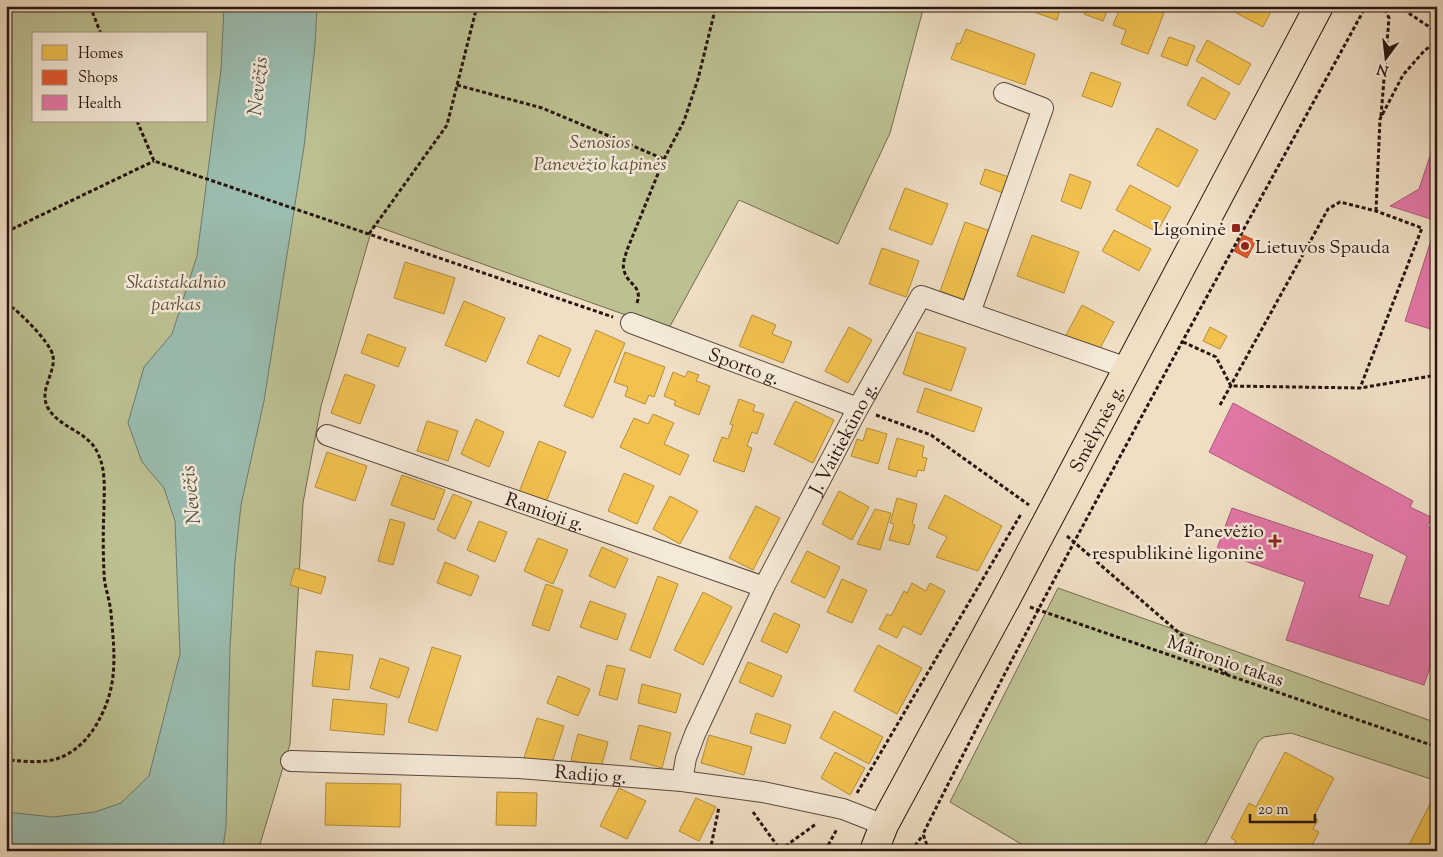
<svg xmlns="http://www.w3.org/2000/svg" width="1443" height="857" font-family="'Sorts Mill Goudy',serif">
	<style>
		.green { fill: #bdc192; stroke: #726b50; fill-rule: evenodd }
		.water { fill: #9bbdb0; stroke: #6d7a70 }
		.homes { fill: #f2c14e; stroke: #b58d3b }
		.shops { fill: #e4572e; stroke: #ac4325 }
		.health { fill: #e377a8; stroke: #ab5a7a }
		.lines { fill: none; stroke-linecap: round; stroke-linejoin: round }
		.minor-casing { stroke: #5a483c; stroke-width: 22 }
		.trunk-casing { stroke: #28150f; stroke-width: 30 }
		.path { stroke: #28150f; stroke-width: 3; stroke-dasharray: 4 2.5; stroke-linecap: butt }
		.minor { stroke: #f5ead9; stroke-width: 20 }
		.trunk { stroke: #f0dfc5; stroke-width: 28 }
		.poi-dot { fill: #8f2418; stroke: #f5ead9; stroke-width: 2 }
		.labels { text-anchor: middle; stroke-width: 5; stroke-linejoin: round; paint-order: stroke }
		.park-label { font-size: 19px; font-style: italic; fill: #5c513d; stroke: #f5ead9 }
		.poi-label { font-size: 19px; fill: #28150f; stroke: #f5ead9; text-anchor: end }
		.street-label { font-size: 19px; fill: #28150f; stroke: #f5ead9 }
		.water-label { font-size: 20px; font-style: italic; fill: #505047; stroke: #f5ead9 }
	</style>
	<rect width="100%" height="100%" fill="#f0dfc5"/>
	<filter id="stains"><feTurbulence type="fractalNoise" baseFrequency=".004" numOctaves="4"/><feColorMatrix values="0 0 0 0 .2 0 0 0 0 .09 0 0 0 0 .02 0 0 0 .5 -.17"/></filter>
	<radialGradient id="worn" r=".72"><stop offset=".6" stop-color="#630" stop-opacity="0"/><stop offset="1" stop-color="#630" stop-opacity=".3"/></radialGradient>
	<path class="green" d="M6 6H924L890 133 838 244 739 200 668 330 373 225 321 406 303 503 290 744 258 851H6ZM34 34H206V121H34Z
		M1058 588 1437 723V781L1291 733 1264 737 1258 742 1202 851H1033L950 802Z"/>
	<path class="water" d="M224 6H317L315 45 304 147 264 401 241 505 235 562 230 648 226 827 223 847 220 851H6V812L53 817 95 812 121 803 149 776 180 654 175 521 164 488 142 462 128 423 144 367 172 334 197 256 221 70Z"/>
	<path class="homes" d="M1026 6H1061L1057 20 1025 9Z
		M1088 6H1109L1103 21 1084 14Z
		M1121 6H1145L1164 13 1148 54 1121 44 1126 30 1113 25Z
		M1223 6H1274L1263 27Z
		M966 29 1035 54 1025 85 951 59 957 43 960 44Z
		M1169 37 1195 46 1187 66 1161 56Z
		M1207 40 1251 64 1239 85 1196 61Z
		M1091 72 1121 83 1112 107 1082 96Z
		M1202 77 1230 93 1215 120 1187 105Z
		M1157 128 1198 150 1178 187 1137 165Z
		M985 169 1009 177 1003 193 980 184Z
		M1070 174 1091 182 1081 209 1061 201Z
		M1130 185 1171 207 1157 232 1116 210Z
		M905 188 948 204 932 245 889 229Z
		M965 222 993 232 967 301 940 291Z
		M1114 230 1151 249 1139 271 1102 251Z
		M1032 235 1079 252 1064 293 1017 276Z
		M882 248 919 261 906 297 869 284Z
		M405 262 455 278 444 314 394 298Z
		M464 301 505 318 486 362 445 345Z
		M1082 305 1114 322 1097 354 1065 337Z
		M752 315 776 325 772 334 792 342 783 363 739 346Z
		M849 327 872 340 848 383 825 371Z
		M1210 327 1227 336 1220 349 1203 341Z
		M596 330 625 343 593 418 564 406Z
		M917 332 966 348 951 391 903 374Z
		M368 334 406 348 398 367 361 353Z
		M539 335 571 349 559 377 527 363Z
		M625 352 665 367 654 397 649 395 645 404 625 396 628 387 614 382Z
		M688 371 699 375 696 381 710 386 699 415 674 405 676 401 664 396 673 372 685 377Z
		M345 374 375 385 360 424 331 413Z
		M925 388 982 408 974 432 917 412Z
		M739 399 755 405 753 411 764 414 757 434 752 432 747 446 752 448 744 472 713 461 722 437 728 439 733 425 730 424Z
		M795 401 834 420 813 463 774 444Z
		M653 414 674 423 664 444 689 455 680 475 620 447 634 418 648 424Z
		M476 419 504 432 489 467 461 454Z
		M427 421 458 431 448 461 417 451Z
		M867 428 887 434 878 464 851 456 857 439 863 441Z
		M897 438 924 446 922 457 927 458 924 471 918 470 916 477 888 469Z
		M539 441 566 452 546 502 519 492Z
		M327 452 367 466 355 501 315 487Z
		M624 473 654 486 637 524 608 511Z
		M402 475 445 490 434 520 391 505Z
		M839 491 869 507 852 540 822 524Z
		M453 494 472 502 455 539 437 530Z
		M945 495 1002 526 978 571 936 557 947 537 928 528Z
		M670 496 698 511 680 544 653 529Z
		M897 498 917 504 912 524 915 525 909 545 889 540 894 524 890 523Z
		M756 506 780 518 753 570 729 558Z
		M875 509 891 513 880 550 857 544Z
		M390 519 405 523 393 565 378 561Z
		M479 521 507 532 495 562 467 550Z
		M538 538 568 550 553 584 524 571Z
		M602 547 628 559 615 588 589 576Z
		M807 551 840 567 825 598 791 582Z
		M445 562 479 576 471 596 437 583Z
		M295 568 326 577 321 594 290 585Z
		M658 576 678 584 650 658 630 650Z
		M842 579 867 590 852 623 827 612Z
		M912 583 926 591 930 583 945 591 921 635 903 626 897 638 879 629 887 614 891 616 904 591 907 593Z
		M546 584 563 590 549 631 532 625Z
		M703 592 732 607 703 665 674 650Z
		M590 601 626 614 617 640 580 627Z
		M774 613 800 625 787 653 761 641Z
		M878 645 922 668 897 714 854 691Z
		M432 647 461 656 437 731 408 722Z
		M316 651 353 655 349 690 312 686Z
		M380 658 409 668 399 698 370 688Z
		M748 662 782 676 773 697 739 682Z
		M607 665 625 669 617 700 599 695Z
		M558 676 590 689 578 716 547 703Z
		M642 684 681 694 676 713 638 703Z
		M333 699 387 704 384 735 330 730Z
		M834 711 883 737 869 764 820 738Z
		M756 713 791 725 785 744 750 733Z
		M537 718 564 726 551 766 524 758Z
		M639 725 671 733 662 768 630 759Z
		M578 734 608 742 601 768 571 760Z
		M709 735 752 747 744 775 701 763Z
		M835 752 865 768 850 795 821 778Z
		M1285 752 1334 778 1313 818 1318 820 1313 829 1319 832 1309 851H1231L1236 841 1231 838 1249 803 1256 807Z
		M326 783 401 784 400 827 325 825Z
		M619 788 646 801 627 839 600 826Z
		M1437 790V851H1406Z
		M497 792 537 793 536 826 496 825Z
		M696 798 716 807 699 841 679 831Z"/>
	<path class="shops" d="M1243 235 1256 241 1247 258 1234 251Z"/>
	<path class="health" d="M1437 135V221L1390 206 1419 189Z
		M1434 231 1437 232V331L1405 321Z
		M1233 403 1413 501 1410 507 1433 518 1427 526 1437 531V657L1434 656 1424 685 1286 640 1305 582 1216 551 1232 508 1373 555 1359 597 1389 606 1407 556 1209 452Z"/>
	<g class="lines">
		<defs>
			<g id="minor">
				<path d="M970 313 1043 108 1004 93"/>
				<path id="s1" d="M631 323 858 408"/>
				<path id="s2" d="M327 435 764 587"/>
				<path id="s3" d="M291 761 519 768 682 781 763 792 843 809 884 825"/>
				<path id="s4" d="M682 781 686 758 695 734 764 587 858 408 921 296 1127 368"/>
			</g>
			<g id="trunk">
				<path id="s5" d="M874 851 884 825 1006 599 1319 6"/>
			</g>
		</defs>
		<use href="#minor" class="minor-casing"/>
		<use href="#trunk" class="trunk-casing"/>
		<path class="path" d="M90 6 101 34
			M1398 6 1437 32
			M457 85 542 108 664 159
			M1381 116 1389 18 1383 6
			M137 121 154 161 613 317
			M1376 211 1380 119 1403 75 1424 51 1437 41
			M6 232 154 161
			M369 234 447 125 477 6
			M6 303C18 310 51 343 53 356 56 373 38 390 48 408 60 429 90 431 99 456 106 472 104 491 104 508 103 530 103 551 104 573 104 586 110 600 111 613 115 658 119 690 93 730 85 742 73 753 59 758 43 764 23 761 6 760
			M637 303C643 285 627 285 624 270 622 264 625 257 627 250L664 159 684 121 698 79 716 6
			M1183 342 1216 357 1231 386 1360 388 1437 375
			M1220 405 1328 209 1340 202 1376 211 1422 228 1360 388
			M876 415 931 435 1029 505
			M1067 536 1229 676
			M1030 607 1437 747
			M857 793 1021 514
			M753 812 781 851
			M780 850 816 824
			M710 851 719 807
			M825 851 837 829
			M911 851 923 835
			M929 851 923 834C1063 554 1216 281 1366 6"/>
		<use href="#minor" class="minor"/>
		<use href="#trunk" class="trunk"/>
	</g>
	<g class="poi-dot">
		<rect x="1231" y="223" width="10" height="10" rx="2.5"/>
		<circle cx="1245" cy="246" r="5"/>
		<path d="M1272.5 533.5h5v5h5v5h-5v5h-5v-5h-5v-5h5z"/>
	</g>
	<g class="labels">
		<g class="park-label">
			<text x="600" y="148">Senosios<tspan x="600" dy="22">Panevėžio kapinės</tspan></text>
			<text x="176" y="288">Skaistakalnio<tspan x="176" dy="22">parkas</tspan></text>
		</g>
		<g class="poi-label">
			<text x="1226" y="235">Ligoninė</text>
			<text x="1255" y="253" text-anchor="start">Lietuvos Spauda</text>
			<text x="1264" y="537">Panevėžio<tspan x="1264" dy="22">respublikinė ligoninė</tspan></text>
		</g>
		<g class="street-label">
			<text dy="7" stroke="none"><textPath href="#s1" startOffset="121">Sporto g.</textPath></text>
			<text dy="7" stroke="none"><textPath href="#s5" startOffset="478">Smėlynės g.</textPath></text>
			<text dy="7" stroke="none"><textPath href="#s4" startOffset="380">J. Vaitiekūno g.</textPath></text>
			<text dy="7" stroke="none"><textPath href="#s2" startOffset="231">Ramioji g.</textPath></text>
			<text transform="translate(1226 660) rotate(19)" y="7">Maironio takas</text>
			<text dy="7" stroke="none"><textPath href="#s3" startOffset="300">Radijo g.</textPath></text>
		</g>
		<g class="water-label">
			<text transform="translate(257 86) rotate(-84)" y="7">Nevėžis</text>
			<text transform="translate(190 495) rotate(-96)" y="7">Nevėžis</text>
		</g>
	</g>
	<rect width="1443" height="857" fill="none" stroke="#f0dfc5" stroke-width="25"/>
	<rect x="8" y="8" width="1428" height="842" fill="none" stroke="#28150f" stroke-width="2.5"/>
	<rect x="12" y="12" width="1418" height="832" fill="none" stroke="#28150f"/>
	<rect x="32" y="32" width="175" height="90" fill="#f5ead9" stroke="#a39588"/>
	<rect x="42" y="45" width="25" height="15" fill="#f2c14e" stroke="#a39588"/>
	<text x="78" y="58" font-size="15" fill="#28150f">Homes</text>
	<rect x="42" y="70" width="25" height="15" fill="#e4572e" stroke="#a39588"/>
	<text x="78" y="82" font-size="15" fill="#28150f">Shops</text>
	<rect x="42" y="95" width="25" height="15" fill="#e377a8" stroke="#a39588"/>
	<text x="78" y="108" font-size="15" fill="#28150f">Health</text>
	<g transform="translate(1386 58) rotate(195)" stroke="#f5ead9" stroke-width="4" paint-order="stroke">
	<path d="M0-4L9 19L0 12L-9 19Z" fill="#28150f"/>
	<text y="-8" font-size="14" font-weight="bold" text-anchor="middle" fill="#28150f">N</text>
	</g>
	<path d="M1250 814v8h65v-8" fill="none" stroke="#28150f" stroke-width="2.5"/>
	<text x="1258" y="814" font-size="15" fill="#28150f" stroke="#f5ead9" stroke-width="4" paint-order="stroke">20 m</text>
	<rect width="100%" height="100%" filter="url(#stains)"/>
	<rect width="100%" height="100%" fill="url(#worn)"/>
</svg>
